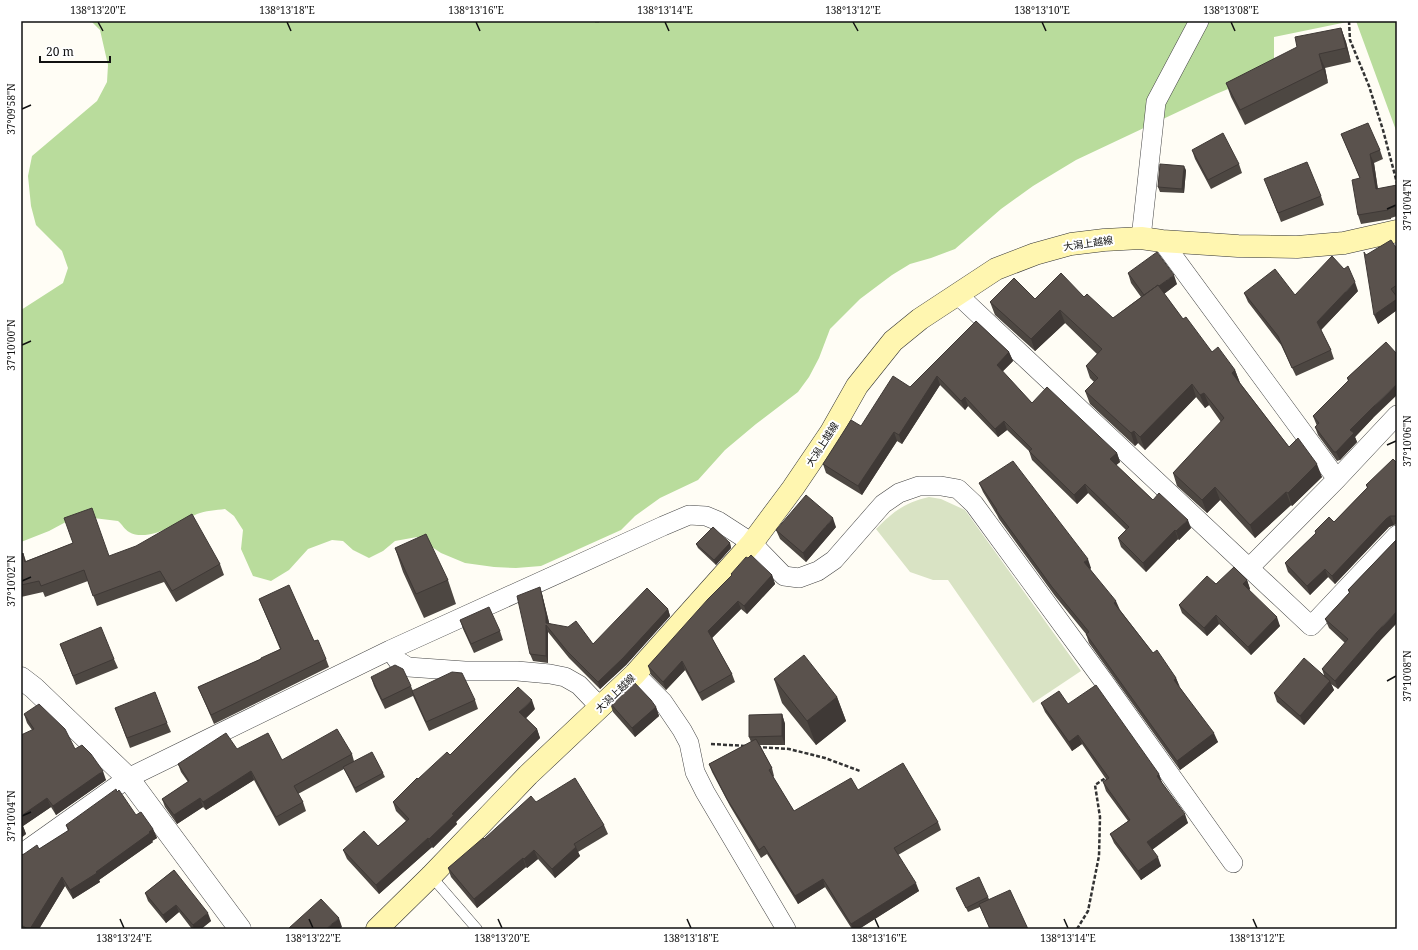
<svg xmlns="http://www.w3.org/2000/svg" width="1418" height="950" font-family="'Noto Serif','Noto Sans JP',serif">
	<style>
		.forest { fill: #b9dc9c }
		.cemetery { fill: #d9e3c4 }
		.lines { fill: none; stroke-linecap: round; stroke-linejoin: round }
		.service-casing { stroke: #444; stroke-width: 11 }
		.minor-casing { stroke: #444; stroke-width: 20 }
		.tertiary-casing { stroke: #444; stroke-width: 23 }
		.secondary-casing { stroke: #333; stroke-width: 23 }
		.path { stroke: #333; stroke-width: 2.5; stroke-dasharray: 4 2; stroke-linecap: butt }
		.service { stroke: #fff; stroke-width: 10 }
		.minor { stroke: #fff; stroke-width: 19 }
		.tertiary { stroke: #fff; stroke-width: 22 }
		.secondary { stroke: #fff6b0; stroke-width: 22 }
		.wall { fill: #4d4742 }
		.shaded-wall { fill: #3f3936 }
		.building { fill: #5a524d; stroke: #3f3936 }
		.ticks { fill: none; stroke: #111; stroke-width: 1.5 }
		.labels { text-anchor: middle; stroke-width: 4; stroke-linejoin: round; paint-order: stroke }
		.street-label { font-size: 10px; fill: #111; stroke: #fff }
		.neatline { fill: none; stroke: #111; stroke-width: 1.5 }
		.ticks-label { font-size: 10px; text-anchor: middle; fill: #111 }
	</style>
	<rect width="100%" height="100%" fill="#fffdf5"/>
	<path class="forest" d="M91 21H1352L1274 37V70L1216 94 1076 160 1033 186 1001 209 955 249 931 258 910 264 892 275 860 299 830 329 819 358 809 377 798 392 756 424 725 450 698 480 660 498 635 516 621 530 541 566 516 568 494 567 465 563 441 553 417 537 395 541 383 551 369 558 353 550 343 541 332 540 308 549 289 570 271 581 253 576 241 549 243 530 234 516 225 509C216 510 205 511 197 514 180 522 148 543 129 532 125 530 122 524 118 521L77 516 49 531 21 542V310L63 283 68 268 62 251 36 225 31 206 28 176 32 156 97 101 107 82 108 65 100 30Z
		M1356 21H1397V133Z"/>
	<path class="cemetery" d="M929 497 941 499 965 510 1081 671 1033 703 948 580H933L910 572 876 529C894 511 904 503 929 497Z"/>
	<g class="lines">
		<defs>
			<path id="service" d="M431 876 477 929"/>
			<path id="minor" d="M1141 238 1156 102 1199 21
				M1162 241 1337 479
				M957 294 1311 626 1397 535
				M1249 568 1337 479 1397 415
				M390 650 398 661 408 667 465 671H517L550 674 565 677 579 685 600 707
				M635 674 663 702 682 730 689 743 695 772 705 792 786 929
				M21 854 128 778 390 650 663 526 689 515 706 516 718 521 752 543 784 576 799 578 818 571 834 560 883 504 899 493 919 486H941L958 489 974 504 1102 679 1233 863"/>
			<path id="tertiary" d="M21 678 34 688 128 778 240 929"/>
			<path id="secondary" d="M377 929 431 876 528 775 635 674 752 543 793 488 831 432 857 386 893 341 920 319 996 269 1035 254 1071 244 1104 240 1141 238 1162 241 1238 246 1297 247 1344 243 1397 231"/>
		</defs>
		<use href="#service" class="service-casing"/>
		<use href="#minor" class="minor-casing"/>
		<use href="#tertiary" class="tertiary-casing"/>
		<use href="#secondary" class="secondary-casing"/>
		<path class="path" d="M595 21H601
			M1349 21 1350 40 1369 86 1383 130 1397 183
			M711 744 746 746
			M757 747 789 749 825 758 860 771
			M1077 929 1088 911 1099 856 1100 817 1095 785 1107 777"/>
		<use href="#service" class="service"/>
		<use href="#minor" class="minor"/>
		<use href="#tertiary" class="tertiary"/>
		<use href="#secondary" class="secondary"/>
	</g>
	<path class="wall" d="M1341 28 1346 42 1351 62 1325 68 1328 83 1245 125 1231 97 1226 83Z
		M1341 134 1380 150 1383 159 1374 163 1378 189 1397 185V216L1391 218V219L1361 224 1358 215 1360 178Z
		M1192 150 1239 164 1242 173 1211 189 1195 159Z
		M1186 170 1184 193 1160 192 1158 187Z
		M1268 188 1321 196 1324 205 1281 222Z
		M1397 249V296H1396L1397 310 1378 324 1366 255Z
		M1128 273 1177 284 1164 294 1183 319 1212 352 1235 370 1240 383 1289 447 1322 477 1292 506 1291 505 1255 538 1220 500 1207 513 1177 486 1173 473 1221 422 1209 405 1205 408 1196 397 1145 450 1138 443 1135 446 1090 404 1085 391 1094 382 1090 378 1086 366 1097 354 1065 323 1035 351 995 315 990 302 1035 299 1113 318 1141 297 1131 283Z
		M1358 291 1321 330 1331 350 1334 359 1296 376 1281 345 1248 302 1244 293 1295 295Z
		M976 321 1009 352 1013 361 1002 372 1032 403 1117 453 1120 462 1116 465 1153 500 1191 528 1179 540 1178 539 1146 572 1121 547 1118 538 1126 530 1088 493 1077 504 1032 460 1029 451 1007 430 998 437 968 406 965 410 940 385 902 444 897 441 862 495 826 473 823 464 861 426 910 387Z
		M1386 342 1373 418 1355 437 1357 442 1340 460 1337 461 1318 435 1315 427 1317 426 1313 416 1348 381 1347 378Z
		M1397 463V524L1394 525 1389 527 1335 584 1328 577 1310 595 1288 572 1285 563 1316 533 1315 531 1334 522 1367 488 1366 485Z
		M979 483 1091 568 1090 569 1120 610 1153 653 1176 678 1179 686 1218 742 1180 770 1089 643 1086 634 1055 596 999 519 997 515 983 492Z
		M836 527 806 562 780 539 776 530Z
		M1397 539 1380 641 1338 689 1331 684 1334 690 1304 725 1277 702 1274 693 1324 675 1322 669 1345 643 1329 628 1325 619 1349 593 1348 590Z
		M73 543 109 556 220 564 224 575 176 602 164 582 97 606 88 581 45 597 43 592 21 597V555L23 553 26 561Z
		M730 543 731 548 716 565 698 548 696 544Z
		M395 548 448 580 456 604 424 618 403 572Z
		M731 574 772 575 775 584 747 614 741 609 712 638 732 674 735 682 702 701 685 670 666 690 651 675 648 666 732 576Z
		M1247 580 1250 589 1249 590 1280 626 1251 655 1219 624 1207 636 1182 613 1179 605 1216 584Z
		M542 594 549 623 593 644 668 609 670 616 626 665 600 689 569 658 548 632V663L533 661 530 654Z
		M259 599 314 641 326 659 329 667 214 724 198 687 261 659 280 649Z
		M460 620 500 631 503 640 474 653 463 629Z
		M60 644 114 659 118 668 76 685Z
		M371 677 411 686 413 691 475 700 478 709 429 731 413 696 385 709 374 686Z
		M774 679 837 697 846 721 816 745 782 703Z
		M610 703 656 707 659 716 635 737 613 712Z
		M1041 703 1068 704 1159 774 1162 783 1188 823 1152 850 1161 866 1141 880 1114 843 1110 834 1128 821 1106 791 1103 782 1106 779 1082 744 1072 751 1045 712Z
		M115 708 167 723 171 732 130 748Z
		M535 709 526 718 537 729 540 738 456 822 457 824 433 848 432 847 379 894 347 859 343 850 378 846 406 821 396 811 393 802 418 779 450 755Z
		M24 714 75 749 106 780 56 815 51 807 23 826 26 834 21 838 32 730 27 723Z
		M782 714 785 724V745H760L772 768 774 776 773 777 794 811 858 790 938 822 941 830 898 855 919 891 859 929H852L825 887 798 904 767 854 761 858 730 806 712 772 709 764 751 742 749 737Z
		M237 749 282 760 352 754 354 761 383 773 385 777 356 793 344 769 298 794 303 802 306 811 279 826 254 780 206 810 203 807 177 824 165 807 162 799 188 782 181 772 178 764Z
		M536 802 604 825 608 834 578 852 580 856 555 878 538 859 527 868 526 867 477 908 451 877 448 868 484 839Z
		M136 815 153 829 157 838 152 841 153 842 99 880 100 882 73 899 65 886 39 929H21V855L39 849 68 831 66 825Z
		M174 870 211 921 201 929H192L179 912 166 923 148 901 145 893Z
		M956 888 988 897 989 899 1028 929H990L980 907 968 912Z"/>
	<path class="shaded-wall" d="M1341 28 1346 42 1351 62 1346 48Z
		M1319 54 1325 68 1328 83 1323 69Z
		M1370 154 1374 163 1379 198 1376 189Z
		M1184 166 1186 170 1184 193 1182 189Z
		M1174 275 1177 284 1148 306 1144 297Z
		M1355 282 1358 291 1321 330 1317 322Z
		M1397 299V310L1378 324 1374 315Z
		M1060 310 1065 323 1035 351 1031 339Z
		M1009 352 1013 361 1000 374 997 365Z
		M1235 370 1240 383 1232 373Z
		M937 376 940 385 902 444 899 435Z
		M1192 384 1196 397 1145 450 1140 437Z
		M1397 384V395L1373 418 1355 437 1357 442 1340 460 1336 452 1350 430 1370 410Z
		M1204 393 1209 405 1205 408 1200 395Z
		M965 397 968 406 965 410 961 401Z
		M1004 421 1007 430 998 437 995 429Z
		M1134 431 1138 443 1135 446 1131 433Z
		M894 432 897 441 862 495 858 486Z
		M1117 453 1120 462 1113 468 1110 459Z
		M1317 464 1322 477 1292 506 1288 493Z
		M1085 484 1088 493 1077 504 1074 495Z
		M1215 487 1220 500 1207 513 1202 500Z
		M1286 492 1291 505 1255 538 1250 525Z
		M1390 516 1394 525 1389 527 1335 584 1332 576 1386 519Z
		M833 518 836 527 806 562 803 553Z
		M1188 520 1191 528 1179 540 1176 531Z
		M1175 530 1178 539 1146 572 1143 563Z
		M730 543 731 548 716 565 714 560Z
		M1088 559 1091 568 1088 571 1084 562Z
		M1325 569 1328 577 1310 595 1307 586Z
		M772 575 775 584 747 614 744 606Z
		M1247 580 1250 589 1246 593 1243 584Z
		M540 587 542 594 549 622V628L546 623Z
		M738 601 741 609 711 639 708 631Z
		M1116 601 1120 610 1114 603Z
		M668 609 670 616 626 665 600 689 598 682Z
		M1397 611V623L1380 641 1338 689 1335 681 1377 632Z
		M1216 615 1219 624 1207 636 1204 628Z
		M1277 617 1280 626 1251 655 1248 647Z
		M546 625 548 632V663L546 656Z
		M682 661 685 670 666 690 663 682Z
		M1176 678 1180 687 1174 680Z
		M1330 681 1334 690 1304 725 1300 716Z
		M837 697 846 721 816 745 807 721Z
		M532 700 535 709 523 721 519 712Z
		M656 707 659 716 635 737 632 728Z
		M782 714 785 724V745L782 736Z
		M537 729 540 738 456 822 457 824 433 848 429 839 452 814Z
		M1214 733 1218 742 1180 770 1177 761Z
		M1078 735 1082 744 1072 751 1069 742Z
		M103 771 106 780 56 815 53 806Z
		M251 771 254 780 206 810 203 802Z
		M1159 774 1162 783 1160 785 1157 776Z
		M47 798 51 807 23 826 26 834 21 838V816Z
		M200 798 203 807 177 824 174 815Z
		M1185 814 1188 823 1150 851 1147 842Z
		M153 829 157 838 152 841 153 842 99 880 100 882 73 899 70 890Z
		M428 838 432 847 379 894 376 885Z
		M576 847 580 856 555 878 552 869Z
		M534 850 538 859 527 868 524 859Z
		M1158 857 1161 866 1141 880 1138 871Z
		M523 858 526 867 477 908 474 899Z
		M62 877 65 886 39 929H30Z
		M823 879 825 887 798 904 795 896Z
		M916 883 919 891 859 929H853L851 924Z
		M176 905 179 912 166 923 163 915Z
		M208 913 211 921 201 929H194L193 925Z
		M339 918 342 927 340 929H326Z"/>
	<path class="building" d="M1341 28 1346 48 1319 54 1323 69 1240 110 1226 83 1297 47 1295 37Z
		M1368 123 1380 150 1370 154 1376 189 1397 185V206L1388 209V210L1358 215 1352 180 1360 178 1341 134Z
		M1223 133 1239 164 1208 180 1192 150Z
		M1307 162 1321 196 1278 213 1264 179Z
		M1160 164 1184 166 1182 189 1158 187Z
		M1391 240 1397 249V285L1391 289 1397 297V299L1374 315 1364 252 1366 255Z
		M1157 252 1174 275 1159 286 1158 285 1144 295 1128 273Z
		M1332 256 1344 269 1348 266 1355 282 1317 322 1331 350 1292 368 1278 336 1244 293 1275 269 1295 295Z
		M1061 273 1084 297 1087 294 1113 318 1158 285 1183 319 1186 317 1212 352 1218 347 1235 370 1232 373 1289 447 1298 438 1317 464 1288 493 1286 492 1250 525 1215 487 1202 500 1173 473 1224 418 1204 393 1200 395 1192 384 1140 437 1134 431 1131 433 1085 391 1098 378 1086 366 1102 349 1060 310 1031 339 990 302 1014 278 1035 299Z
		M976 321 1009 352 997 365 1032 403 1047 387 1117 453 1110 459 1153 500 1159 493 1188 520 1176 531 1175 530 1143 563 1118 538 1129 527 1085 484 1074 495 1029 451 1032 449 1004 421 995 429 965 397 961 401 937 376 899 435 894 432 858 486 823 464 851 420 861 426 893 376 910 387Z
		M1386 342 1397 354V384L1370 410 1350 430 1354 433 1336 452H1334L1315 427 1319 423 1313 416 1349 380 1347 378Z
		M1393 459 1397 463V516H1390L1386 519 1332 576 1325 569 1307 586 1285 563 1316 533 1315 531 1329 517 1334 522 1368 487 1366 485Z
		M1013 461 1088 559 1084 562 1116 601 1114 603 1153 653 1157 650 1176 678 1174 680 1214 733 1177 761 1086 634 1089 632 1052 587 996 510H997L979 483Z
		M806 495 833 518 803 553 776 530Z
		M92 508 109 556 136 546 192 514 220 564 172 591 160 571 93 596 84 570 41 586 39 581 21 585V555L23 553 25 562 73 543 64 518Z
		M713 527 730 543 714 560 696 544Z
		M426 534 448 580 416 594 395 548Z
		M1397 539V611L1377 632 1335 681 1322 669 1348 639 1325 619 1350 592 1348 590Z
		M751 555 772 575 744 606 738 601 708 631 732 674 699 693 682 661 663 682 648 666 708 599 732 575 731 574 746 557 748 558Z
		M1234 567 1247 580 1243 584 1277 617 1248 647 1216 615 1204 628 1179 605 1207 576 1216 584Z
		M289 585 314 641 318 640 326 659 211 715 198 687 261 659V658L281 649 259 599Z
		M540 587 546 615V623L568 627 576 621 593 644 647 588 668 609 623 658 598 682 567 651 546 625V656L530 654 517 596Z
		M489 607 500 631 471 644 460 620Z
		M101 627 114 659 73 676 60 644Z
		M804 655 837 697 807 721 774 679Z
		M1304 658 1330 681 1300 716 1274 693Z
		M395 665 403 669 411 686 382 700 371 677Z
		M452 672 462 673 475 700 426 722 412 691Z
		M633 681 651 700 656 707 632 728 610 703Z
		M1096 685 1159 774 1157 776 1185 814 1147 842 1158 857 1138 871 1110 834 1130 820 1103 782 1109 778 1078 735 1069 742 1041 703 1059 691 1068 704Z
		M518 687 532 700 519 712 537 729 452 814 454 815 429 839 428 838 376 885 343 850 364 831 378 846 409 819 393 802 417 778 418 779 447 752 450 755Z
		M155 692 167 723 127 738 115 708Z
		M39 704 65 729 75 749 82 745 91 754 103 771 53 806 47 798 21 816V735L34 729 24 714Z
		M782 714V736L749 737V715Z
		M337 729 352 754 294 786 303 802 276 817 251 771 203 802 200 798 174 815 162 799 189 781 178 764 226 733 237 749 268 733 282 760Z
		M756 739 772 768 769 770 794 811 851 778 858 790 903 763 938 822 894 848 916 883 851 924 823 879 795 896 764 846 759 850 727 799 709 764Z
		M372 752 383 773 355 788 343 767Z
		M575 778 604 825 574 844 576 847 552 869 534 850 524 859 523 858 474 899 448 868 483 838 484 839 531 796 536 802Z
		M116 789 117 792 119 790 136 815 141 812 153 829 149 832 150 833 96 872 97 873 70 890 62 877 30 929H28L21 925V855L24 854 37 845 39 849 69 830 66 825Z
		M174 870 208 913 193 925 176 905 163 915 145 893Z
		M979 877 988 897 966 908 956 888Z
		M1010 890 1028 929H990L979 904Z
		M321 899 339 918 326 929H290L289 928Z"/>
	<path class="ticks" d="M98 22 103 31M287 22 291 31M476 22 480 31M665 22 669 31M853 22 858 31M1042 22 1046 31M1231 22 1235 31M22 109 31 105M1387 209 1396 205M22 345 31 341M1387 445 1396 441M22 581 31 577M1387 681 1396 676M22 816 31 812M120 919 124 928M309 919 313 928M498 919 502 928M687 919 691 928M875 919 879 928M1064 919 1068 928M1253 919 1257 928"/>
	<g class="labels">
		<g class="street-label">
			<text transform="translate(1088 243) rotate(-8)" y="4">大潟上越線</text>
			<text transform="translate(822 444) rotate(-57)" y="4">大潟上越線</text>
			<text transform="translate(615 693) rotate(-44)" y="4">大潟上越線</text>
		</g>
	</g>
	<rect width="1418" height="950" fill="none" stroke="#ffffff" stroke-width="44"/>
	<path d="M40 56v6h70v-6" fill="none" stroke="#111111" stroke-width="2"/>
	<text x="46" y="56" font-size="12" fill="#111111" stroke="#ffffff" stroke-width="3" paint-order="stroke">20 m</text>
	<rect x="22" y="22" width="1374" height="906" class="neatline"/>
	<g class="ticks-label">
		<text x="98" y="14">138°13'20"E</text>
		<text x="287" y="14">138°13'18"E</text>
		<text x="476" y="14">138°13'16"E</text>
		<text x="665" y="14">138°13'14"E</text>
		<text x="853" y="14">138°13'12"E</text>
		<text x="1042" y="14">138°13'10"E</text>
		<text x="1231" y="14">138°13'08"E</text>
		<text transform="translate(11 109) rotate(-90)" y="4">37°09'58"N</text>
		<text transform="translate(1407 205) rotate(-90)" y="4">37°10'04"N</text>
		<text transform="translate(11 345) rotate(-90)" y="4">37°10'00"N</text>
		<text transform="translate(1407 441) rotate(-90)" y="4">37°10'06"N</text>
		<text transform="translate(11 581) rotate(-90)" y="4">37°10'02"N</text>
		<text transform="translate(1407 676) rotate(-90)" y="4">37°10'08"N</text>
		<text transform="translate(11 816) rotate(-90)" y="4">37°10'04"N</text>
		<text x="124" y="942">138°13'24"E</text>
		<text x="313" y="942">138°13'22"E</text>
		<text x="502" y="942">138°13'20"E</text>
		<text x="691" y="942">138°13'18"E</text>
		<text x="879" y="942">138°13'16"E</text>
		<text x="1068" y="942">138°13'14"E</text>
		<text x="1257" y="942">138°13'12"E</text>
	</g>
</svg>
